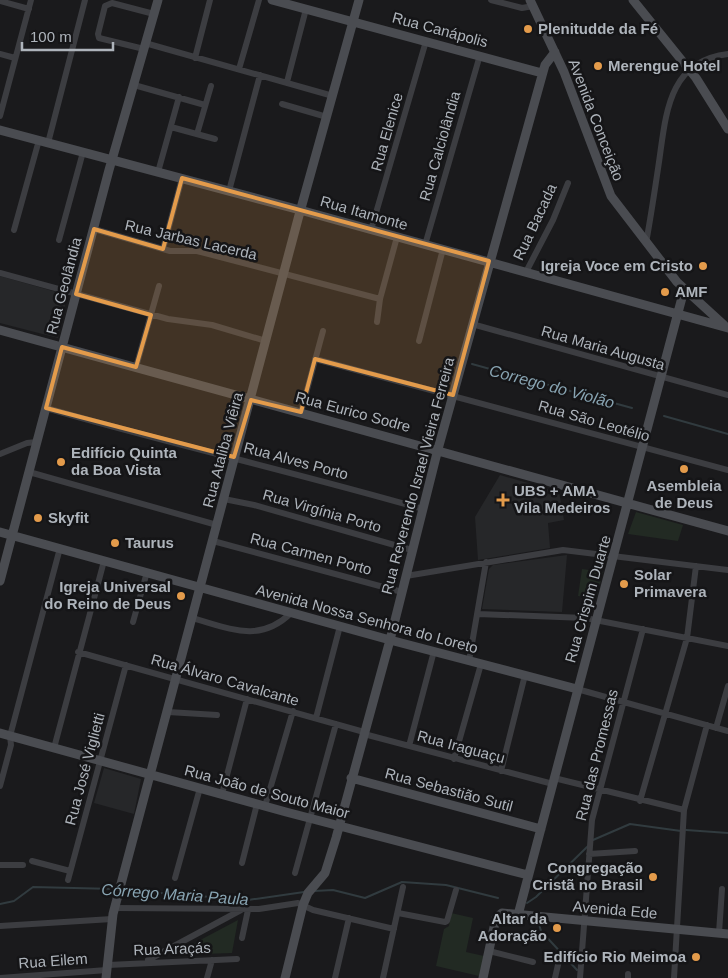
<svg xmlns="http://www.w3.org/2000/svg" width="728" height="978" font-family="Helvetica,sans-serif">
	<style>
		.built { fill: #262729 }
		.green { fill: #222a23 }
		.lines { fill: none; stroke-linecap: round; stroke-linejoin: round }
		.stream { stroke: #313b3f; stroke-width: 2 }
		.street { stroke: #3c3d41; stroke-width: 6 }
		.secondary { stroke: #4a4c51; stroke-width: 9 }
		.marked { fill: #e39b4b; fill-opacity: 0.2; stroke: #e39b4b; stroke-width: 4; stroke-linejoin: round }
		.poi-dot { fill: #e39b4b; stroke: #151517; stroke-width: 2 }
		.labels { text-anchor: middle; stroke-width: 5; stroke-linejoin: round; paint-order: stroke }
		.poi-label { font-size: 15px; font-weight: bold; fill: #aeb4bb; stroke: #151517; text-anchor: start }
		.street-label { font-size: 15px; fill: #aeb4bb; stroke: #151517 }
		.water-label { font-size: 16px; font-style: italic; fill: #88a4b2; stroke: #151517 }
	</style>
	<rect width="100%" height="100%" fill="#1a1a1c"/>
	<path class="built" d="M0 276 67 295 58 338 0 323Z
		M500 475 559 492 564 520 548 523 550 548 478 560 475 517Z
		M567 555 562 612 482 609 489 569 493 565Z
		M104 768 141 779 134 814 94 803Z"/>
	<path class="green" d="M636 512 683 525 678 541 628 534Z
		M582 569 603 572 596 599 578 596Z
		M451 913 473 918 466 952 484 956 479 976 436 966 444 929 449 926Z
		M238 920 232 953 172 955Z"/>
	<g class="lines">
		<path class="stream" d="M472 364 632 408
			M664 416 728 434
			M686 830 728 833
			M593 840 630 824 681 831
			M123 890 248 900 304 892
			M314 891 333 890 365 898 402 882 446 885 498 898
			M527 903 536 897 588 846
			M0 904 14 901 33 887 115 889
			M539 924 541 931 577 970"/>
		<path class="street" d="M491 0 522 8 533 6
			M0 1 29 9
			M145 43 333 96
			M144 49 99 38 98 34 105 6 112 3 154 14
			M0 54 15 58
			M195 58 210 0
			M239 69 259 0
			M287 82 306 9
			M134 85 205 105
			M282 104 327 117
			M0 116 31 0
			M171 127 215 139
			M197 134 211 86
			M48 143 85 0
			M158 172 179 97
			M229 191 260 75
			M94 229 170 251H197L380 299
			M14 230 39 140
			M371 230 426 41
			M59 240 83 152
			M646 243C651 216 655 189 659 162 666 114 668 61 728 54
			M425 245 480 55
			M163 249 182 178
			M526 272 553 220 568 183
			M0 273 168 319 212 325 266 341
			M377 322 380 299 397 237
			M472 324 728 395
			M419 341 443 249
			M315 359 728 470
			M136 367 159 286
			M46 408C171 444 298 473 423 509
			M301 412 323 331
			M0 454 27 443 37 442
			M29 472 217 525
			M224 499 254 505 412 550
			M213 541 402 592
			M406 576 563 550 728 570
			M478 614 585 618 728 646
			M192 618C229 628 259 644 291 613
			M133 622 147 572
			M78 652 364 732
			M469 661 486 562
			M577 689 728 731
			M168 712 217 715
			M316 718 340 626
			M716 728 728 686
			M364 734 553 784
			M409 746 434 651
			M54 748 104 561
			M454 759 481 664
			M501 771 525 675
			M554 778 684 810
			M0 786 11 745 10 736 60 548
			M222 794 247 699
			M640 801 687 638 696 566
			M265 806 293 711
			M589 854 635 851
			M32 861 70 871
			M242 863 257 804
			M0 865H23
			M295 873 336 724
			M175 878 200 788
			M68 880 126 665
			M115 908 259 909 298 903 313 910 394 929
			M398 913 445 922 447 921 456 890
			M0 926 112 919
			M719 933 722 889
			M242 938 248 910
			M489 951 533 962
			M148 960 241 910
			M108 965 237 959
			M0 978 107 970
			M207 978 212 960
			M335 978 349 918
			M383 978 403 887
			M555 978 560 956
			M580 978 592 820 643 629
			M628 978V974
			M674 978 684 810 707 725"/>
		<path class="secondary" d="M272 0 542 73
			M530 0 564 72 611 196 677 282 724 325
			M633 0 696 78 728 129
			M0 130 300 210 728 328
			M0 330 728 531
			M0 532 390 640 577 689
			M0 581 109 170 158 0
			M0 733 286 812 528 875
			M351 778 541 829
			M518 915 684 290
			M106 978 113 914 298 219 359 0
			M285 978 303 905 308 893 325 873 336 838 390 640 438 449 545 65 555 52
			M483 978 496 918 502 913 728 934"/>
	</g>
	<path class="marked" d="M182 178 489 261 453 395 315 359 301 412 251 400 234 457 46 408 62 347 136 367 151 315 76 294 94 229 163 249Z"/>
	<g class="poi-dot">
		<circle cx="528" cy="29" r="5"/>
		<circle cx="598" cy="66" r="5"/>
		<circle cx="703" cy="266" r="5"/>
		<circle cx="665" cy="292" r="5"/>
		<circle cx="61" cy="462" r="5"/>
		<circle cx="684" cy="469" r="5"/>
		<path d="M500.5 492.5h5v5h5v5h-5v5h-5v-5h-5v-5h5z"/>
		<circle cx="38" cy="518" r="5"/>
		<circle cx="115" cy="543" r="5"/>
		<circle cx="624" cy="584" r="5"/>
		<circle cx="181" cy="596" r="5"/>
		<circle cx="653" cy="877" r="5"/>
		<circle cx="557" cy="928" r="5"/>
		<circle cx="696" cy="957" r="5"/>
	</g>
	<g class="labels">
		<g class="poi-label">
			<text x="538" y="34">Plenitudde da Fé</text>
			<text x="608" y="71">Merengue Hotel</text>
			<text x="693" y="271" text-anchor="end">Igreja Voce em Cristo</text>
			<text x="675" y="297">AMF</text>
			<text x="71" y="458">Edifício Quinta<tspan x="71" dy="17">da Boa Vista</tspan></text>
			<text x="684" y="491" text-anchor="middle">Asembleia<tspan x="684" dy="17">de Deus</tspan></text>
			<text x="514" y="496">UBS + AMA<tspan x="514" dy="17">Vila Medeiros</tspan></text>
			<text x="48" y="523">Skyfit</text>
			<text x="125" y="548">Taurus</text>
			<text x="634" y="580">Solar<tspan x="634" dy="17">Primavera</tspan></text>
			<text x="171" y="592" text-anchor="end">Igreja Universal<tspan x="171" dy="17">do Reino de Deus</tspan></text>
			<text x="643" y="873" text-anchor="end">Congregação<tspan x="643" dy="17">Cristã no Brasil</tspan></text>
			<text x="547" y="924" text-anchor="end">Altar da<tspan x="547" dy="17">Adoração</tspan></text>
			<text x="686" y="962" text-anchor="end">Edifício Rio Meimoa</text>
		</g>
		<g class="street-label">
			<text transform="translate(440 30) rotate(15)" y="5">Rua Canápolis</text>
			<text transform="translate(596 120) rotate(69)" y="5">Avenida Conceição</text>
			<text transform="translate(387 132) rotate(-74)" y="5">Rua Elenice</text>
			<text transform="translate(440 146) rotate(-74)" y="5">Rua Calciolândia</text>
			<text transform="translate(364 213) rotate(16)" y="5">Rua Itamonte</text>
			<text transform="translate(535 222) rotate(-65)" y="5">Rua Bacada</text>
			<text transform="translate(191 240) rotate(13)" y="5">Rua Jarbas Lacerda</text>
			<text transform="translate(64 286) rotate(-75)" y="5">Rua Geolândia</text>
			<text transform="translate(603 348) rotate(16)" y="5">Rua Maria Augusta</text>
			<text transform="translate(353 412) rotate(15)" y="5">Rua Eurico Sodre</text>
			<text transform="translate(594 421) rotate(16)" y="5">Rua São Leotélio</text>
			<text transform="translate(223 450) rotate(-75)" y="5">Rua Ataliba Viêira</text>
			<text transform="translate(296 461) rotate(15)" y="5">Rua Alves Porto</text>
			<text transform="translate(418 476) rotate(-75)" y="5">Rua Reverendo Israel Vieira Ferreira</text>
			<text transform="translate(322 511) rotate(16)" y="5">Rua Virgínia Porto</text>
			<text transform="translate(311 554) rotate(15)" y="5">Rua Carmen Porto</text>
			<text transform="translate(588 599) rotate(-74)" y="5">Rua Crispim Duarte</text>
			<text transform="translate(367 619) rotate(15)" y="5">Avenida Nossa Senhora do Loreto</text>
			<text transform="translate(225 680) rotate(16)" y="5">Rua Álvaro Cavalcante</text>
			<text transform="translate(461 747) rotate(15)" y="5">Rua Iraguaçu</text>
			<text transform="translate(597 755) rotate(-76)" y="5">Rua das Promessas</text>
			<text transform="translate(85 769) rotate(-75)" y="5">Rua José Viglietti</text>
			<text transform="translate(449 790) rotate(15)" y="5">Rua Sebastião Sutil</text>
			<text transform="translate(267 792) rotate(15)" y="5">Rua João de Souto Maior</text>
			<text transform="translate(615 910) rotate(5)" y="5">Avenida Ede</text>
			<text transform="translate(172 949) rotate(-2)" y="5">Rua Araçás</text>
			<text transform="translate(53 961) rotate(-4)" y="5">Rua Eilem</text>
		</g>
		<g class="water-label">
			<text transform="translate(552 386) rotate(15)" y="6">Corrego do Violão</text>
			<text transform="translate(175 894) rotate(4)" y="6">Córrego Maria Paula</text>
		</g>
	</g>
	<path d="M22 42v8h91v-8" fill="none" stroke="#aeb4bb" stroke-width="2.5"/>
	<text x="30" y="42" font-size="15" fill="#aeb4bb" stroke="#151517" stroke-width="4" paint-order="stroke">100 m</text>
</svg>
